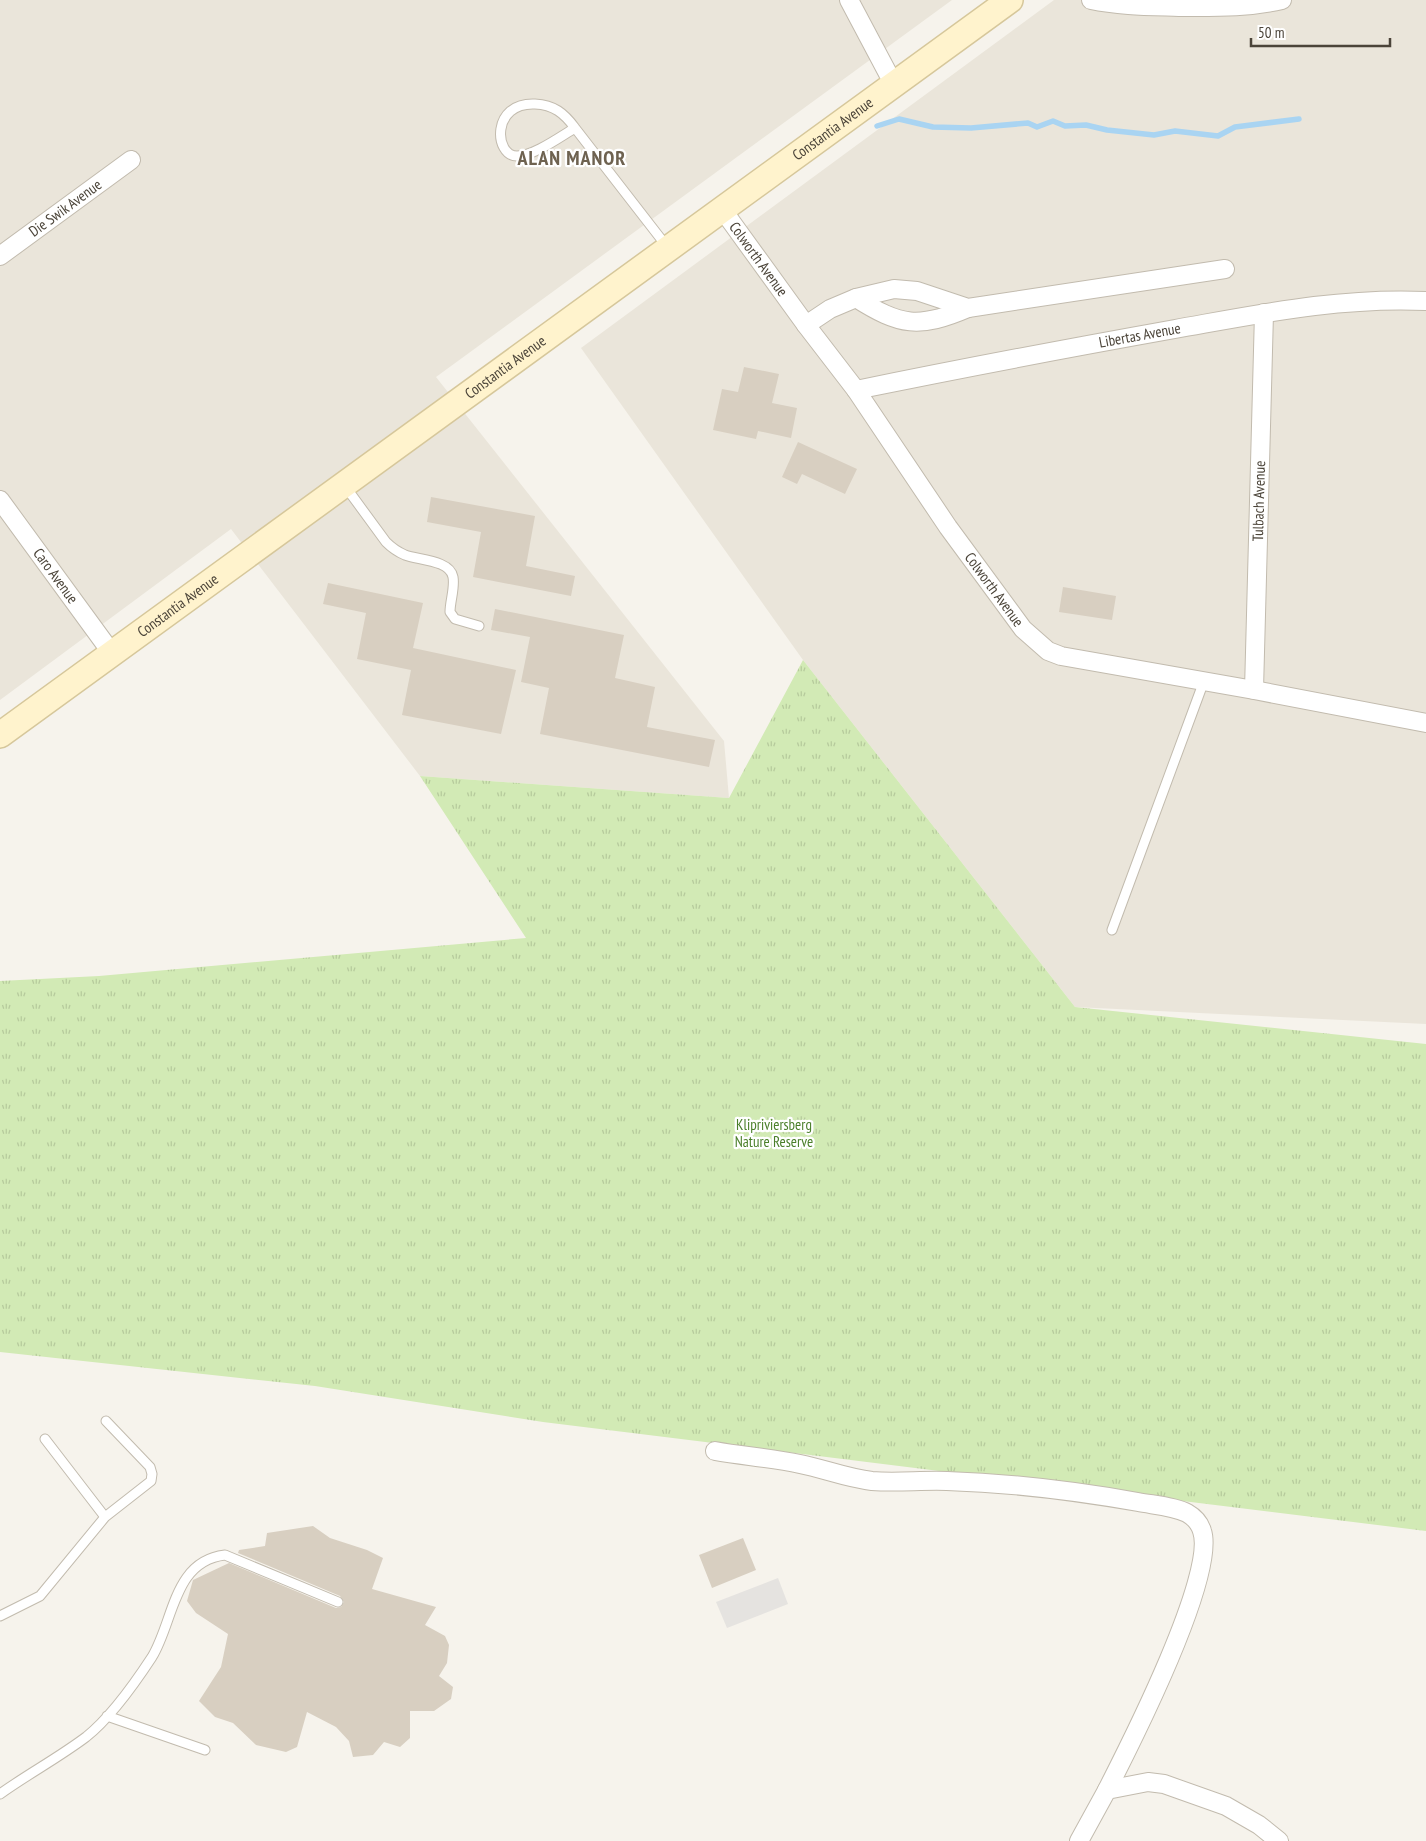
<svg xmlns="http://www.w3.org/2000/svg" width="1426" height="1841" font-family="'PT Sans Narrow',sans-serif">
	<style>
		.residential { fill: #eae5da }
		.park { fill: url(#park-tufts) }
		.parking { fill: #e5e3e0 }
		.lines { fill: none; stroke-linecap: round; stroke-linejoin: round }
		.stream { stroke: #a9d4f2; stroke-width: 5.5 }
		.building { fill: #d8cfc1 }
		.lane-casing { stroke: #c2bbae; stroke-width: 11 }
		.street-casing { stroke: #c2bbae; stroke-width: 20 }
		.secondary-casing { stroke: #d6c79b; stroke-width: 28 }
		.lane { stroke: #fff; stroke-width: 9 }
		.street { stroke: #fff; stroke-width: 18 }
		.secondary { stroke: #fff3cd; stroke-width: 25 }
		.labels { text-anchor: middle; stroke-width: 4.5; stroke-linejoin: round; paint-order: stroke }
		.street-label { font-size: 15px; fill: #4b4439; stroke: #fff }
		.park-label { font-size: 15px; fill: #4a7f2a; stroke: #fff }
		.district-label { font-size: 20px; font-weight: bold; letter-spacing: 1px; fill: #6e6250; stroke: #fff }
	</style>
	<defs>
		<pattern id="park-tufts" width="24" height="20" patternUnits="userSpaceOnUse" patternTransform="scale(1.25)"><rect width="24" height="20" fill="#d2eab5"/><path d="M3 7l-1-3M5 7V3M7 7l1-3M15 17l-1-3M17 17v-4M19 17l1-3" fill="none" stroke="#b6ca9c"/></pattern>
	</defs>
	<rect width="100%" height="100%" fill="#f6f3ec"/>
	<path class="residential" d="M0 0H952L436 377 724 741 729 798 420 776 231 529 0 700Z
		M1054 0H1426V1024L1075 1007 803 660 581 348Z"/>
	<path class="park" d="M803 660 1075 1007 1426 1044V1531L543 1422 315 1386 0 1352V981L99 976 526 938 420 776 729 798Z"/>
	<path class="parking" d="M778 1578 788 1604 727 1628 716 1602Z"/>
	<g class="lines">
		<path class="stream" d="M877 126 899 119 933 127 971 128 1028 123 1037 127 1053 121 1065 126 1086 125 1107 130 1154 135 1175 131 1218 136 1235 127 1299 119"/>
	</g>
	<path class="building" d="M744 367 779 374 772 403 797 408 791 438 758 431 756 439 713 430 722 389 738 392Z
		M798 442 857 469 845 494 802 474 797 484 782 477Z
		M431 497 535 516 526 566 575 576 571 596 473 577 481 532 427 522Z
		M328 583 423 603 413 648 516 670 501 734 402 715 411 670 357 659 366 613 323 604Z
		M1063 587 1116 596 1112 620 1059 612Z
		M495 609 624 635 615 678 655 687 647 727 715 740 709 767 540 734 549 688 521 682 530 637 491 630Z
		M313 1526 330 1538 367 1550 383 1558 372 1589 436 1607 425 1625 445 1636 449 1645 447 1663 439 1676 453 1687 451 1699 434 1711H410V1738L400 1747 384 1742 373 1755 353 1757 349 1741 336 1727 307 1712 297 1747 286 1752 256 1745 233 1723 215 1717 199 1701 221 1667 228 1634 196 1613 187 1601 193 1580 229 1563 336 1608 341 1607 344 1602 340 1596 238 1553 239 1550 265 1546 267 1533Z
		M743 1538 756 1570 712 1588 699 1555Z"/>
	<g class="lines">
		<defs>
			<path id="lane" d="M575 128C561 136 534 156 517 156 494 156 491 102 535 104 554 105 564 113 575 128L668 248
				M345 486 386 542C392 548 398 552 405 555 418 560 450 560 453 577 455 588 450 601 450 612L455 619 479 626
				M1112 930 1204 681
				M45 1439 105 1517
				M0 1616 40 1596 105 1517 151 1481 152 1474 150 1467 106 1421
				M107 1716 205 1750
				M0 1794C28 1774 58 1758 86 1737 110 1718 135 1683 152 1657 174 1621 173 1561 225 1555L338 1602"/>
			<g id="street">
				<path d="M849 0 893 83"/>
				<path d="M1091 0C1120 6 1150 6 1179 7 1214 7 1248 8 1282 0"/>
				<path id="s1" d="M722 209 806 325 856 390 948 527 1023 629 1048 651 1061 656 1254 690 1426 723"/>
				<path id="s2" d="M0 256 131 160"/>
				<path d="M856 298C900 326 919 329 968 308"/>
				<path d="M806 325 830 309 856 298 894 289 917 291 968 308 1225 269"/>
				<path id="s3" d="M856 390C963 368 1069 348 1175 329 1260 314 1340 297 1426 301"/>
				<path id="s4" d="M0 500 111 652"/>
				<path id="s5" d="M1254 690 1264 313"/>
				<path d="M715 1451C743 1456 772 1458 800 1464 825 1469 846 1478 872 1481 897 1483 922 1480 947 1481 1010 1483 1076 1491 1138 1502 1153 1505 1173 1506 1187 1513 1194 1517 1200 1524 1202 1531 1217 1574 1130 1745 1107 1790"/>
				<path d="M1079 1841 1107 1790 1148 1782 1164 1784 1226 1806 1259 1825 1279 1841"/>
			</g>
			<g id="secondary">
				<path id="s6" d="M0 735 1010 0"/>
			</g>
		</defs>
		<use href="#lane" class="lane-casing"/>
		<use href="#street" class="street-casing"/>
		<use href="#secondary" class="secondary-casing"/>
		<use href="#lane" class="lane"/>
		<use href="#street" class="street"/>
		<use href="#secondary" class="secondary"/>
	</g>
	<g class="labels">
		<g class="street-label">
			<text dy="5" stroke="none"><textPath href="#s6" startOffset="1030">Constantia Avenue</textPath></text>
			<text dy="5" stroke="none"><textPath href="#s2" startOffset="81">Die Swik Avenue</textPath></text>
			<text dy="5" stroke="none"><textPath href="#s1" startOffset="62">Colworth Avenue</textPath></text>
			<text dy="5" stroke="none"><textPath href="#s3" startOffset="289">Libertas Avenue</textPath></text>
			<text dy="5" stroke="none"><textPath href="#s6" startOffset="625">Constantia Avenue</textPath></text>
			<text dy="5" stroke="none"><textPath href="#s5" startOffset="189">Tulbach Avenue</textPath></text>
			<text dy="5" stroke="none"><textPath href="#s4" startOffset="94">Caro Avenue</textPath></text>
			<text dy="5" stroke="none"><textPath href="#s1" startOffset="468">Colworth Avenue</textPath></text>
			<text dy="5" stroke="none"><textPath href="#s6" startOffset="220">Constantia Avenue</textPath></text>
		</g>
		<g class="park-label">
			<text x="774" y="1130">Klipriviersberg<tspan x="774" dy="17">Nature Reserve</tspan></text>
		</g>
		<g class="district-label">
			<text x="572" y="165">ALAN MANOR</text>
		</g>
	</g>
	<path d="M1251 38v8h139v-8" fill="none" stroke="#4b4439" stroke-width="2.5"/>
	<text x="1258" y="38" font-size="15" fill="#4b4439" stroke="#ffffff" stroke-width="4" paint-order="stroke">50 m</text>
</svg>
